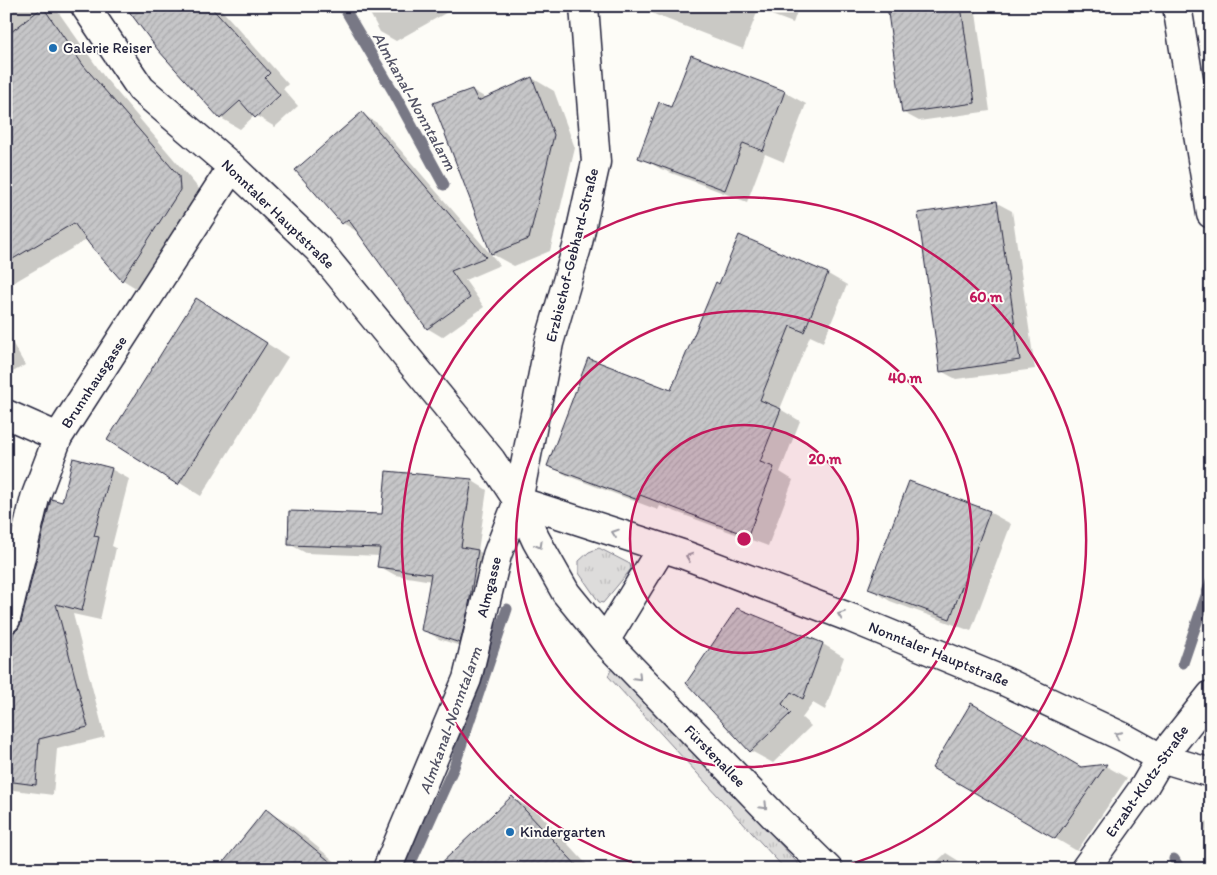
<svg xmlns="http://www.w3.org/2000/svg" width="1217" height="875" font-family="Itim,sans-serif">
	<style>
		.grass { fill: url(#grass-tufts); stroke: #807f8b }
		.shadow { fill: #0003 }
		.lines { fill: none; stroke-linecap: round; stroke-linejoin: round }
		.stream { stroke: #787885; stroke-width: 11 }
		.building { fill: url(#building-hatch); stroke: #22223b }
		.minor-casing { stroke: #22223b; stroke-width: 31 }
		.secondary-casing { stroke: #22223b; stroke-width: 31 }
		.minor { stroke: #fdfcf7; stroke-width: 28 }
		.secondary { stroke: #fdfcf7; stroke-width: 28 }
		.oneway { stroke: #9a9aa2 }
		.ring { fill: none; stroke: #c2185b; stroke-width: 2.5 }
		.poi-dot { fill: #1f6fb2; stroke: #fdfcf7; stroke-width: 2 }
		.labels { text-anchor: middle; stroke-width: 4; stroke-linejoin: round; paint-order: stroke }
		.poi-label { font-size: 15px; fill: #22223b; stroke: #fdfcf7; text-anchor: start }
		.street-label { font-size: 15px; fill: #22223b; stroke: #fdfcf7 }
		.water-label { font-size: 16px; font-style: italic; fill: #545466; stroke: #fdfcf7 }
		.centre { fill: #c2185b; stroke: #fdfcf7; stroke-width: 2.5 }
		.ring-label { font-size: 15px; text-anchor: middle; font-weight: bold; fill: #c2185b; stroke: #fdfcf7; stroke-width: 4; stroke-linejoin: round; paint-order: stroke }
	</style>
	<defs>
		<pattern id="grass-tufts" width="24" height="20" patternUnits="userSpaceOnUse" patternTransform="scale(1.25)"><rect width="24" height="20" fill="#dddcdb"/><path d="M3 7l-1-3M5 7V3M7 7l1-3M15 17l-1-3M17 17v-4M19 17l1-3" fill="none" stroke="#bdbcbd"/></pattern>
		<pattern id="building-hatch" width="6" height="6" patternUnits="userSpaceOnUse" patternTransform="scale(1.25)"><rect width="6" height="6" fill="#c6c6c8"/><path d="M-1 1l2-2M0 6l6-6M5 7l2-2" fill="none" stroke="#aaaaad"/></pattern>
	</defs>
	<rect width="100%" height="100%" fill="#fdfcf7"/>
	<filter id="ink" filterUnits="userSpaceOnUse"><feTurbulence type="fractalNoise" baseFrequency=".02" numOctaves="2"/><feDisplacementMap in="SourceGraphic" scale="10" xChannelSelector="R" yChannelSelector="G"/><feConvolveMatrix kernelMatrix="1 2 1 2 8 2 1 2 1" color-interpolation-filters="sRGB"/></filter>
	<g filter="url(#ink)">
		<path class="grass" d="M599 548 630 564 631 569 603 603 599 602 579 573V561L589 552Z
			M613 666 623 671 803 869H785L608 676Z"/>
		<path class="shadow" d="M6 6H54L105 78 200 190 201 203 144 293 123 280 88 239 6 287Z
			M127 6H218L288 84 283 89 298 106 275 127 255 115 240 129 221 118 159 49Z
			M366 6H449L451 10 396 41 380 32Z
			M640 6H799L793 23 758 10 743 49 656 15Z
			M889 6H975L990 111 919 121 904 113Z
			M532 78 554 91 575 148 550 251 514 266 492 254 435 104 472 90 486 98Z
			M784 92 806 104 784 162 765 154 747 202 661 169 640 157Z
			M362 114 377 123 500 265 465 280 484 307 442 337 427 328 358 232 343 223 297 170Z
			M997 203 1012 211 1035 369 956 379 941 371Z
			M740 237 828 274 847 285 823 342 810 336 780 409 800 421 780 472 793 480 768 546 660 506 658 510 568 476 549 465 671 391 720 285Z
			M218 312 288 357 201 496 109 439Z
			M6 332 25 365 6 376Z
			M111 469 129 479 112 546 116 548 100 620 73 614 105 737 57 749 53 795 14 790 6 785V702L19 630 63 503Z
			M471 480 487 490 478 551 494 560 476 651 439 639 423 629 432 581 395 575 379 566 380 556 306 553 289 544 383 515Z
			M989 512 1011 524 971 631 890 601 869 588Z
			M738 610 823 644 844 657 825 710 813 703 802 718 811 726 773 763 751 751Z
			M1106 766 1127 778 1077 851 934 768H1081Z
			M512 798 539 813 591 869H437Z
			M266 811 288 823 344 869H219Z
			M1211 821V869H1210L1204 822Z
			M946 853 967 866 970 869H929Z"/>
		<g class="lines">
			<path class="stream" d="M343 6 394 93 444 185
				M1183 663 1211 581
				M1174 859 1180 869
				M408 869 454 767 507 609"/>
		</g>
		<path class="building" d="M125 6H210L270 73 265 78 280 95 255 118 240 101 220 119 158 50Z
			M887 6H961L975 103 902 113Z
			M43 7 83 65 179 176 180 190 122 281 90 245 74 223 6 263V36Z
			M691 55 785 91 763 151 743 143 725 190 638 158 659 102 671 107Z
			M532 77 554 135 529 239 491 254 433 103 472 89 478 101Z
			M362 112 486 257 451 271 470 298 427 329 348 219 342 224 295 170Z
			M997 201 1020 360 940 372 918 213Z
			M739 235 828 273 804 332 790 326 760 400 781 409 760 462 774 467 748 536 640 495 638 500 547 466 588 358 671 390 716 282 719 284Z
			M196 298 267 343 178 485 107 440Z
			M73 458 112 468 94 536 99 537 82 611 56 604 88 727 39 739 36 785 6 781V690L13 636 14 632 18 629 21 623 50 503 51 499 62 502Z
			M386 471 472 479 461 547 478 550 468 610 460 643 421 630 431 574 377 567 380 548 288 545 289 511 382 514Z
			M909 481 990 511 950 619 868 589Z
			M737 608 823 643 803 699 791 692 782 704 791 713 750 752 686 683Z
			M971 703 1081 767 1107 764 1055 839 932 768Z
			M512 796 580 869H435Z
			M266 809 339 869H218Z"/>
		<g class="lines">
			<defs>
				<path id="minor" d="M85 6 141 89 232 167 318 249 491 460 518 501 536 540 566 593 605 641 775 817 828 869
					M6 414 58 437
					M518 501 682 554 851 618 1004 681 1123 737 1161 758 1211 773
					M6 619 35 498 58 437 232 167
					M605 641 661 549
					M387 869 467 679 497 555 518 501 549 343 577 247 596 162 584 6
					M1085 869 1144 787 1161 758 1211 695"/>
				<path id="secondary" d="M1177 6 1211 214"/>
			</defs>
			<use href="#minor" class="minor-casing"/>
			<use href="#secondary" class="secondary-casing"/>
			<use href="#minor" class="minor"/>
			<use href="#secondary" class="secondary"/>
		</g>
		<defs><path id="oneway-chevron" d="M-2-3.5L2.5 0L-2 3.5" fill="none" stroke-width="1.6" stroke-linecap="round" stroke-linejoin="round" transform="scale(1.25)"/></defs>
		<g class="oneway">
			<use href="#oneway-chevron" transform="translate(615 533) rotate(-161)"/>
			<use href="#oneway-chevron" transform="translate(539 545) rotate(61)"/>
			<use href="#oneway-chevron" transform="translate(689 557) rotate(-159)"/>
			<use href="#oneway-chevron" transform="translate(841 615) rotate(-159)"/>
			<use href="#oneway-chevron" transform="translate(638 677) rotate(47)"/>
			<use href="#oneway-chevron" transform="translate(1118 735) rotate(-154)"/>
			<use href="#oneway-chevron" transform="translate(764 806) rotate(46)"/>
		</g>
	</g>
	<circle cx="744" cy="539" r="114" fill="#c2185b" fill-opacity=".12"/>
	<g class="ring">
		<circle cx="744" cy="539" r="114"/>
		<circle cx="744" cy="539" r="228"/>
		<path d="M653 869A342 342 0 1 1 835 869"/>
	</g>
	<g class="poi-dot">
		<circle cx="53" cy="48" r="5"/>
		<circle cx="510" cy="832" r="5"/>
	</g>
	<g class="labels">
		<g class="poi-label">
			<text x="63" y="53">Galerie Reiser</text>
			<text x="520" y="837">Kindergarten</text>
		</g>
		<g class="street-label">
			<text transform="translate(278 214) rotate(44)" y="5">Nonntaler Hauptstraße</text>
			<text transform="translate(572 255) rotate(-76)" y="5">Erzbischof-Gebhard-Straße</text>
			<text transform="translate(94 382) rotate(-57)" y="5">Brunnhausgasse</text>
			<text transform="translate(489 587) rotate(-76)" y="5">Almgasse</text>
			<text transform="translate(939 654) rotate(22)" y="5">Nonntaler Hauptstraße</text>
			<text transform="translate(715 756) rotate(46)" y="5">Fürstenallee</text>
			<text transform="translate(1147 781) rotate(-55)" y="5">Erzabt-Klotz-Straße</text>
		</g>
		<g class="water-label">
			<text transform="translate(415 101) rotate(61)" y="6">Almkanal-Nonntalarm</text>
			<text transform="translate(450 720) rotate(-70)" y="6">Almkanal-Nonntalarm</text>
		</g>
	</g>
	<circle cx="744" cy="539" r="8" class="centre"/>
	<g class="ring-label">
		<text x="986" y="302">60 m</text>
		<text x="905" y="383">40 m</text>
		<text x="825" y="464">20 m</text>
	</g>
	<rect width="1217" height="875" fill="none" stroke="#fdfcf7" stroke-width="25"/>
	<rect x="12" y="12" width="1192" height="850" fill="none" stroke="#22223b" stroke-width="2" filter="url(#ink)"/>
</svg>
